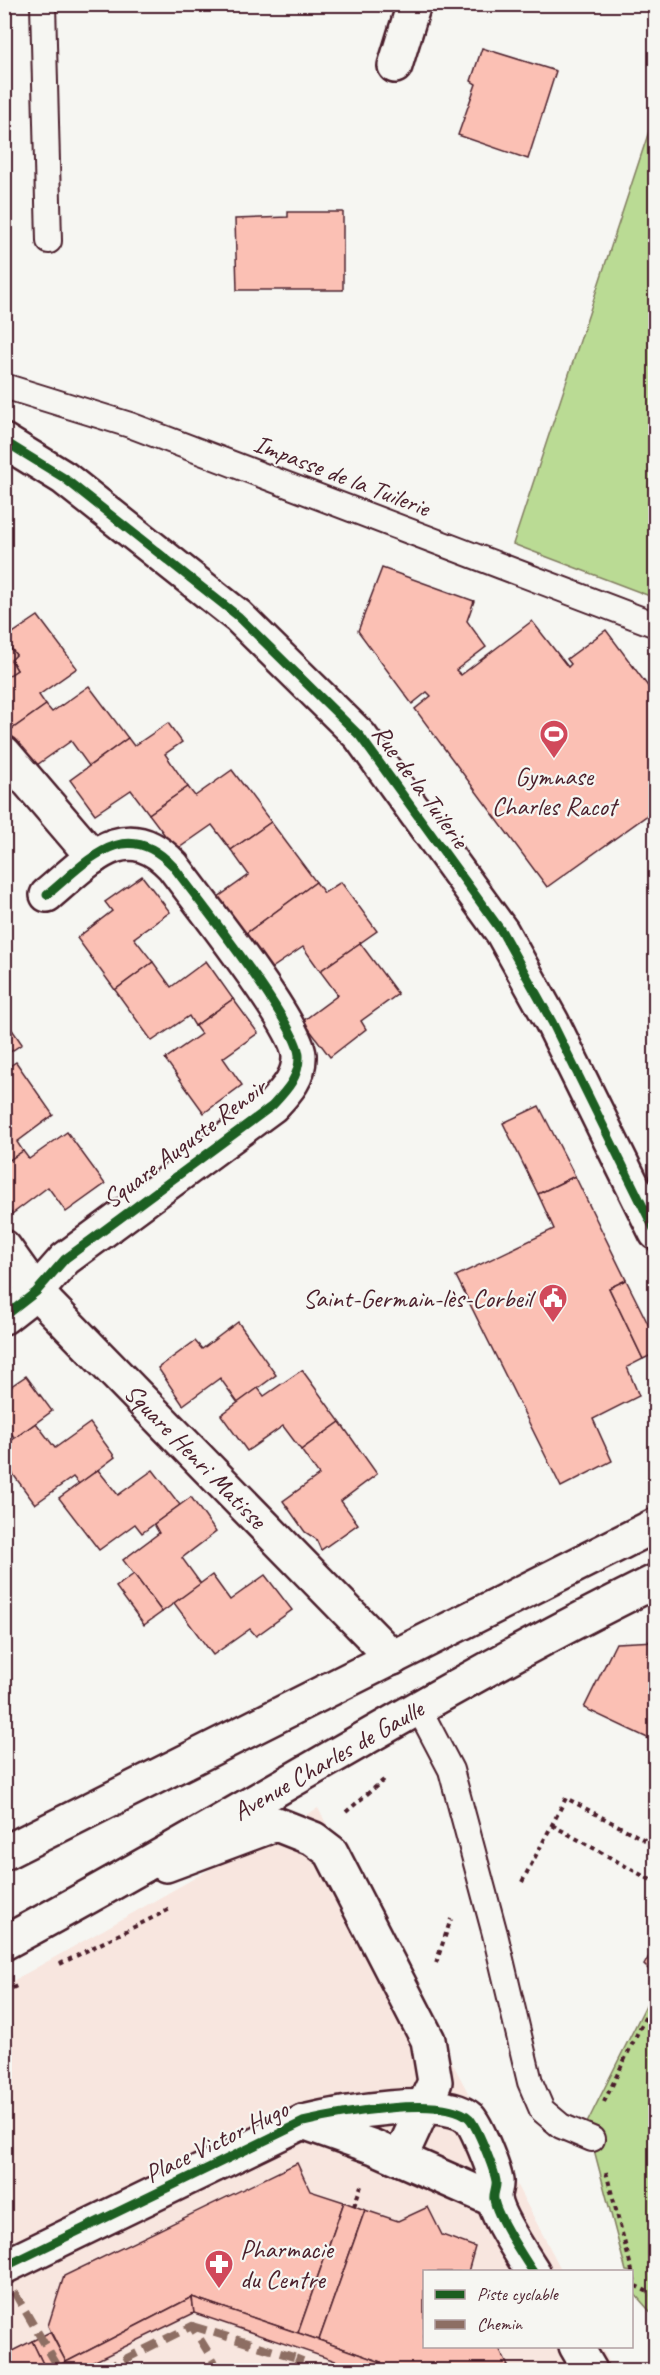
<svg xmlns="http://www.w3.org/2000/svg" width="660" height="2375" viewBox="0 0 660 2375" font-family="Caveat,sans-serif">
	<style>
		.built { fill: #f8e6df }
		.green { fill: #badb94; stroke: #827d60; stroke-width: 1.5 }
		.building { fill: #fbc0b4; stroke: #4a1f2b; stroke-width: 1.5 }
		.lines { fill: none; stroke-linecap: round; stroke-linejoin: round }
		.lane-casing { stroke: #4a1f2b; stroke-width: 28 }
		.street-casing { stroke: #4a1f2b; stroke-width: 38 }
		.secondary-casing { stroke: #4a1f2b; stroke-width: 38 }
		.path { stroke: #4a1f2b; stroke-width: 4; stroke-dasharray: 4.5 4.5; stroke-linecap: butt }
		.lane { stroke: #f6f6f2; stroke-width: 24 }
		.street { stroke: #f6f6f2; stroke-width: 33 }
		.secondary { stroke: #f6f6f2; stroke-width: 33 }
		.quiet { stroke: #8d6e63; stroke-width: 8; stroke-dasharray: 15 8; stroke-linecap: butt }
		.cycleway-casing { stroke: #f6f6f2; stroke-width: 13 }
		.cycleway { stroke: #1b5e20; stroke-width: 9 }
		.labels { text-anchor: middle; stroke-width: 4.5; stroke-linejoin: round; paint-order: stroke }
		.street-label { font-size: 26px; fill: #4a1f2b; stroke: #f6f6f2 }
		.poi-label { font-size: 26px; fill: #4a1f2b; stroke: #f6f6f2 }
	</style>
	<rect width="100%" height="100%" fill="#f6f6f2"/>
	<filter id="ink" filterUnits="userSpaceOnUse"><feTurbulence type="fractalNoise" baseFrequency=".0167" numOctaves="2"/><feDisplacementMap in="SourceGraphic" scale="12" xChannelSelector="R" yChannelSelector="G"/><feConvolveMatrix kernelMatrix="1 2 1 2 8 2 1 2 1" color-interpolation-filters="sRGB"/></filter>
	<g filter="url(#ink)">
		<polygon class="built" points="318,1808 562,2271 424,2272 424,2346 601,2347 614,2370 5,2370 4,1986"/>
		<g class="green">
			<polygon points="655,113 656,598 655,598 513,544"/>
			<polygon points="655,1987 655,2317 632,2291 632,2272 626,2271 587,2123"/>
		</g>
		<g class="building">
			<polygon points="482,48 556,71 528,159 458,135 476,84 471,81"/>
			<polygon points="4,162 6,246 4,246"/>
			<polygon points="288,212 343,212 343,290 237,290 235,219 288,217"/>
			<polygon points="382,568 474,601 467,621 486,647 456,670 461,675 532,621 568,667 571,664 567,659 606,630 656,697 656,809 547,887 415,709 431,696 427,692 412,704 358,631"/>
			<polygon points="38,616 77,668 39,695 46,705 8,732 4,727 4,678 17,670 11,660 16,655 4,639"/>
			<polygon points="4,640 16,655 11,660 17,670 8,676 4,671"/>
			<polygon points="89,686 128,738 89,766 71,741 34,767 8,732 46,705 52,712"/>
			<polygon points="168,723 182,742 165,754 188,787 149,814 131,790 95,814 70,780 128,738 134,746"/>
			<polygon points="232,770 271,822 231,850 212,825 176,850 149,814 188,787 195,796"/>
			<polygon points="271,822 316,882 241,937 214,900 249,875 231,850"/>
			<polygon points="142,876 170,912 134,938 153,962 115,990 77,938 112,911 105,902"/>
			<polygon points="316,882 324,893 341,882 377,931 320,971 303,947 266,972 241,937"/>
			<polygon points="360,943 398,994 361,1021 366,1029 330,1057 303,1021 338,995 320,971"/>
			<polygon points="206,961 233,999 195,1026 189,1016 152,1041 115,990 153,962 171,987"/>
			<polygon points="233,999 258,1033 223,1058 242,1085 204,1113 165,1059 201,1034 195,1026"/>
			<polygon points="4,1018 22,1044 4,1056"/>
			<polygon points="16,1062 53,1115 17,1142 23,1151 4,1164 4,1070"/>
			<polygon points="539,1106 575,1176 538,1194 503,1123"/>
			<polygon points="67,1132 105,1184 66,1212 48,1187 12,1214 4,1204 4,1164 23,1151 29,1159"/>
			<polygon points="575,1176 626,1280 609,1288 643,1359 627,1367 639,1396 593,1419 612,1461 561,1487 456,1276 554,1229 538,1194"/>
			<polygon points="626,1280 656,1340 656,1353 643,1359 609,1288"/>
			<polygon points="238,1322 276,1375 238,1403 220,1378 183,1405 158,1368 195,1341 202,1349"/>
			<polygon points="302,1370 340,1422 301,1450 283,1426 247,1451 221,1415 258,1388 264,1396"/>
			<polygon points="26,1376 52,1411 15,1438 9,1431 4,1434 4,1391"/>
			<polygon points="340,1422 377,1474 341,1501 358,1524 321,1550 316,1539 305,1532 283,1501 319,1475 301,1450"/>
			<polygon points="36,1423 55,1448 90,1423 115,1457 79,1484 73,1477 35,1504 4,1462 4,1446"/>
			<polygon points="98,1470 118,1495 153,1470 180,1505 142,1533 135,1524 99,1550 59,1498"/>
			<polygon points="191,1497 216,1532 182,1558 201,1584 162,1612 123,1560 159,1533 154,1524"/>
			<polygon points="134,1574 162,1612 144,1625 116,1587"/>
			<polygon points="212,1575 230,1600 265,1575 292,1610 256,1636 250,1629 213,1655 174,1603"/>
			<polygon points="656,1641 656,1742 584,1708 616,1643"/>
			<polygon points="656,1944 656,1976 644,1965"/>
			<polygon points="297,2163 310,2191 344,2202 298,2333 192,2297 66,2362 48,2326 64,2276"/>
			<polygon points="344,2202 365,2210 319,2340 298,2333"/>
			<polygon points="428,2207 442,2235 475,2247 468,2272 424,2272 424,2346 498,2346 510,2370 385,2370 381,2362 319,2340 365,2210 398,2221"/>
			<polygon points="192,2297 194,2313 77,2370 69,2370 66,2362"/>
			<polygon points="192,2297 319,2340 381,2362 373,2370 362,2370 194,2313"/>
			<polygon points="50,2332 66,2362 49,2370 45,2368 32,2341"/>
			<polygon points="32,2341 45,2368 49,2370 4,2370 4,2355"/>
			<polygon points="66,2362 69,2370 49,2370"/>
			<polygon points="381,2362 385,2370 373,2370"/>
		</g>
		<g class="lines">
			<g class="lane-casing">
				<g id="lane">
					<polyline points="43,4 49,241"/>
					<polyline points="4,386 130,425 656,625"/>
					<polyline points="418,1707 451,1770 495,1934 530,2082 542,2110 561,2126 592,2139"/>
				</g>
			</g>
			<g class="street-casing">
				<g id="street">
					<polyline points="395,66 414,4"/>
					<polyline points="4,753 93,857"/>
					<path id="s1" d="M4 1247 36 1292 393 1658"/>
					<path d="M4 1317 36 1292 65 1259 272 1106C286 1091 300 1077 299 1055 296 1022 198 900 173 866 125 815 88 861 47 895"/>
					<polyline points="166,1865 276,1824 314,1839 331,1852 428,2040 435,2082 400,2158"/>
					<polyline points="303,2122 374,2147 494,2200"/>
					<path d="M4 2267 303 2122C337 2114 443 2094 469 2118 477 2126 494 2169 496 2181 497 2187 493 2193 494 2199 496 2216 523 2256 533 2272"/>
					<polyline points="576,2346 590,2370"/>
				</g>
			</g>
			<g class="secondary-casing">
				<g id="secondary">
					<polyline points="4,441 64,478 238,616 360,736 502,932 552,1022 656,1233"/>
					<polyline points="4,1853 656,1525"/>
					<path id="s2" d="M4 1943C223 1826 432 1691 656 1581"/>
				</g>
			</g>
			<g class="path">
				<polyline points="346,1812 386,1778"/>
				<polyline points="552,1825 656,1883"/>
				<polyline points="522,1882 566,1798 656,1846"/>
				<polyline points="436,1963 451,1919"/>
				<polyline points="60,1964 172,1908"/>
				<polyline points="4,1992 19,1985"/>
				<polyline points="604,2102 656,1995"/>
				<polyline points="606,2172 636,2286 656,2296"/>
				<polyline points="354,2206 361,2186"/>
			</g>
			<use href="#lane" class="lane"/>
			<use href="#street" class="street"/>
			<use href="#secondary" class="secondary"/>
			<g class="quiet">
				<polyline points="14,2292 60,2370"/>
				<polyline points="192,2326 300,2359"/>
				<polyline points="103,2370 192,2326 219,2370"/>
				<polyline points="295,2370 303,2350"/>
			</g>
			<g class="cycleway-casing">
				<g id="cycleway">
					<polyline points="4,441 64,478 238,616 360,736 502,932 552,1022 656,1233"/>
					<path d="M4 1317 36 1292 65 1259 272 1106C286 1091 300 1077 299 1055 296 1022 198 900 173 866 125 815 88 861 47 895"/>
					<path d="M4 2267 303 2122C337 2114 443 2094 469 2118 477 2126 494 2169 496 2181 497 2187 493 2193 494 2199 496 2216 523 2256 533 2272"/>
				</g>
			</g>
			<use href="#cycleway" class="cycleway"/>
		</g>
	</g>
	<defs>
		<g id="stadium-pin" transform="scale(1.5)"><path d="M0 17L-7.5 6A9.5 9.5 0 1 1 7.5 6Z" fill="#d1495b" stroke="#f6f6f2"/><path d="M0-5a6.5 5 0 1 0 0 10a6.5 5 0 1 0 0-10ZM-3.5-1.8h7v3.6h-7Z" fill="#fff"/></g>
		<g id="civic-pin" transform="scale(1.5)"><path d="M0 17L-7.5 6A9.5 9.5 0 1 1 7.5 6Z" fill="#d1495b" stroke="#f6f6f2"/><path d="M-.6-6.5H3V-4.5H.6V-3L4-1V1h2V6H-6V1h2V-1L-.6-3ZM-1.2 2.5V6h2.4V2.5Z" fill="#fff"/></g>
		<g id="pharmacy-pin" transform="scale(1.5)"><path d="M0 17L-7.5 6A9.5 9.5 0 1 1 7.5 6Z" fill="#d1495b" stroke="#f6f6f2"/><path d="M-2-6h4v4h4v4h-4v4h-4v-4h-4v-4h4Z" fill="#fff"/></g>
	</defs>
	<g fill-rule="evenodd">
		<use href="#stadium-pin" x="554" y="734"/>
		<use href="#civic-pin" x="553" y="1298"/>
		<use href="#pharmacy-pin" x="219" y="2264"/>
	</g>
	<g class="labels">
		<g class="street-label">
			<text transform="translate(342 475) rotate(21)" y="9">Impasse de la Tuilerie</text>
			<text transform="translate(421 786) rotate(54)" y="9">Rue de la Tuilerie</text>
			<text transform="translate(184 1143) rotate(-37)" y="9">Square Auguste Renoir</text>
			<text dy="9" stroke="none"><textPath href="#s1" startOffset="284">Square Henri Matisse</textPath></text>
			<text dy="9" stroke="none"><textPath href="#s2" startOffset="372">Avenue Charles de Gaulle</textPath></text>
			<text transform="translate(216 2141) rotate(-26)" y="9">Place Victor Hugo</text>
		</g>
		<g class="poi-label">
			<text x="554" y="785">Gymnase<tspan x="554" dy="30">Charles Racot</tspan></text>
			<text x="532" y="1307" text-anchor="end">Saint-Germain-lès-Corbeil</text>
			<text x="240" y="2258" text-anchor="start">Pharmacie<tspan x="240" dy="30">du Centre</tspan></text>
		</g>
	</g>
	<rect width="660" height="2375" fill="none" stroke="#f6f6f2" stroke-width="24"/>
	<rect x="12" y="12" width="636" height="2351" fill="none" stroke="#4a1f2b" stroke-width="2" filter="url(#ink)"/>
	<rect x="423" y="2270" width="210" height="78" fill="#f6f6f2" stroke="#b1a0a2" stroke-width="1.5"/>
	<rect x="435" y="2290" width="30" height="9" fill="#1b5e20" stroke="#b1a0a2" stroke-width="1.5"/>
	<text x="477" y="2300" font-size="18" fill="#4a1f2b">Piste cyclable</text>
	<rect x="435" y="2320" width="30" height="9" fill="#8d6e63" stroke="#b1a0a2" stroke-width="1.5"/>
	<text x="477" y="2330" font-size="18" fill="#4a1f2b">Chemin</text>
</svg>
